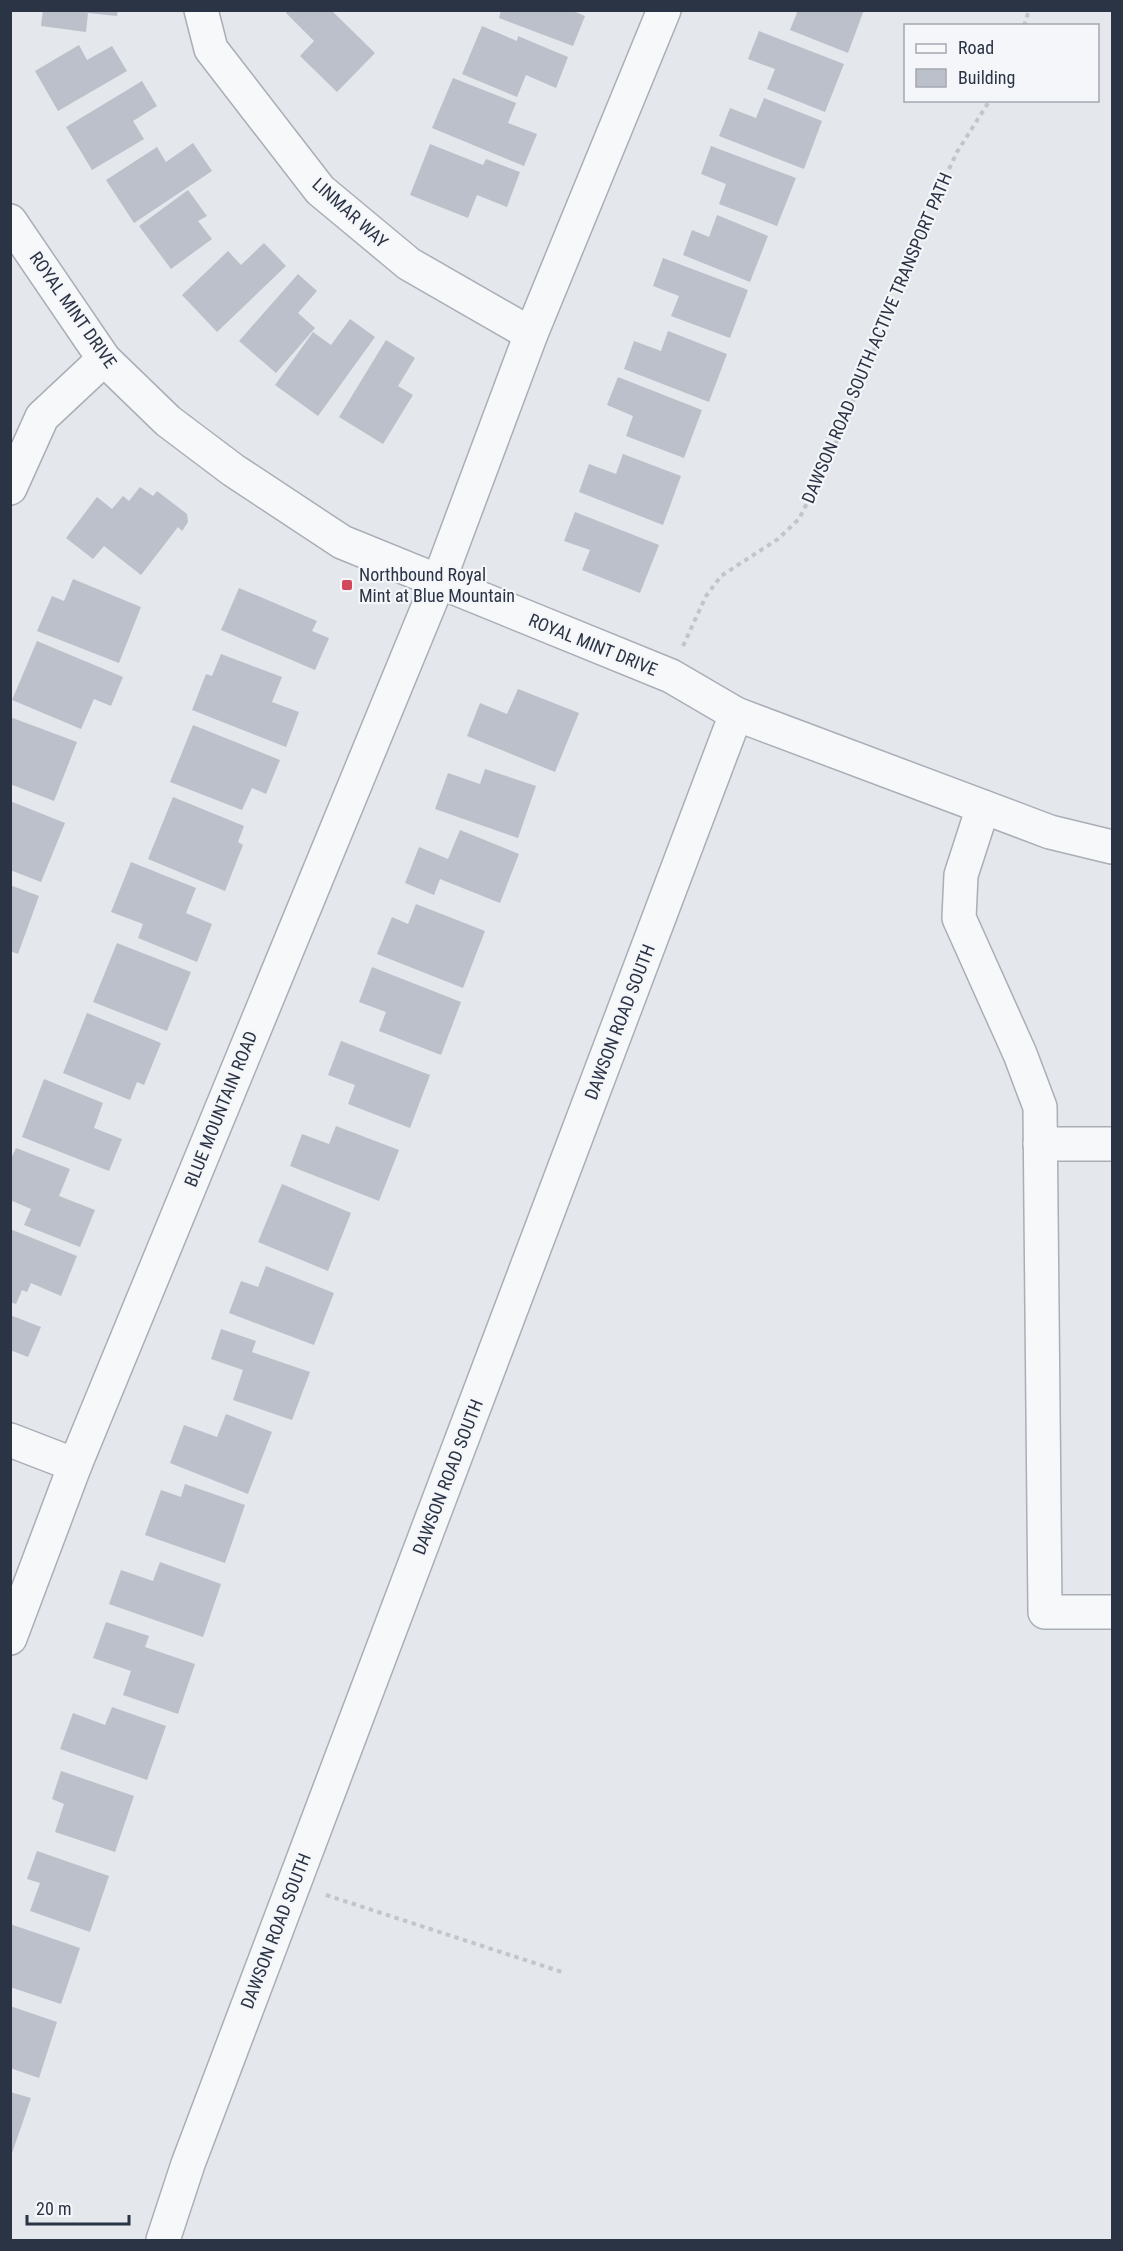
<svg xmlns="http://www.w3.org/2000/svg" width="1123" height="2251" viewBox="0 0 1123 2251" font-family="'Roboto Condensed',sans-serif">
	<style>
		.building { fill: #bbc0ca }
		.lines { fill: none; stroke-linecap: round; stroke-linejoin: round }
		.minor-casing { stroke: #a9aeb7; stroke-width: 36 }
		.path { stroke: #c2c5cb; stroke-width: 4; stroke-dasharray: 4.5 4.5; stroke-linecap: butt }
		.minor { stroke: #f7f8fa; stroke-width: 33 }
		.poi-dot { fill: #d1495b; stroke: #f4f6f9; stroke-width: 2 }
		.labels { text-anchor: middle; stroke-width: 4.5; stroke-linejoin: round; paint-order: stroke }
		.street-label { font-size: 18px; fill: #2b3445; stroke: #f4f6f9 }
		.poi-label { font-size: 18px; fill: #2b3445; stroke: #f4f6f9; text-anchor: start }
	</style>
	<rect width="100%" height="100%" fill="#e4e7ec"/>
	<g class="building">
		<polygon points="43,10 118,10 117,16 88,13 86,32 41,26"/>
		<polygon points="289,10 331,10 375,53 337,92 300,56 314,41 286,13"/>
		<polygon points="501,10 571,10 585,16 573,46 499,18"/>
		<polygon points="798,10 864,10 848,53 790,30"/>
		<polygon points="482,26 517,41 518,36 568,57 556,88 526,75 517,97 462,74"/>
		<polygon points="759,31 844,64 825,112 767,89 775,69 748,59"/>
		<polygon points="79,45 87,60 112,46 127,71 58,111 35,71"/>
		<polygon points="453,78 516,103 508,123 537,134 524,166 432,128"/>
		<polygon points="142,81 157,106 133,121 144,139 92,170 66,127"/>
		<polygon points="764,98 822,121 804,169 719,136 730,108 756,118"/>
		<polygon points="193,143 212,171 134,223 106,180 157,147 166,162"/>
		<polygon points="430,144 483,165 486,159 520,172 507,207 477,195 468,218 410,195"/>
		<polygon points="711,146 796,178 777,226 719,204 726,184 701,174"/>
		<polygon points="188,190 207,216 198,221 212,239 171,269 139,226"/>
		<polygon points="717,215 768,236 750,282 683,255 692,230 709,237"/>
		<polygon points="264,243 286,266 217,332 182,295 228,251 241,265"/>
		<polygon points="663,258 748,290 730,338 671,316 679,296 653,286"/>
		<polygon points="298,274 317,291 298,313 315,328 276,373 239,341"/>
		<polygon points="350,319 375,337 318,416 275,385 313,332 331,345"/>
		<polygon points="668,331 727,354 709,402 624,369 634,341 661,351"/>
		<polygon points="386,340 415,358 398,386 413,395 383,444 339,417"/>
		<polygon points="618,377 702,410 684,458 626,436 633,416 607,405"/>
		<polygon points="623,454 681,476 663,525 579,492 589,464 616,474"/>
		<polygon points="140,487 153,496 157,491 187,514 188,522 182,531 178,527 141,575 104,546 93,559 66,538 97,497 112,509 123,496 129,501"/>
		<polygon points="575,512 659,545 640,593 582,570 590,550 564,541"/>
		<polygon points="73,579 141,607 119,663 37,631 52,596 64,601"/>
		<polygon points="239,588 317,621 312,631 329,638 315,670 221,630"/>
		<polygon points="37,641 123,677 111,706 94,699 81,729 12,700"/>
		<polygon points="221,654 282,677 272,702 299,712 286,747 192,710 206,674 212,676"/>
		<polygon points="518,689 579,713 555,772 467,736 480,703 507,714"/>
		<polygon points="10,717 77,742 54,801 10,784"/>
		<polygon points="193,725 280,760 266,794 252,788 242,810 170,782"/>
		<polygon points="485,769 536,786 518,838 435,809 448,773 480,784"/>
		<polygon points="173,797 244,826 238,842 243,845 225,891 148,859"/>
		<polygon points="10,801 65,823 41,882 10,870"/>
		<polygon points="460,830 519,854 500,903 440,879 434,895 405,883 419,847 448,859"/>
		<polygon points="131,862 196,888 186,913 212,924 197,962 138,938 143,924 111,912"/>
		<polygon points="10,885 39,896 18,954 10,951"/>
		<polygon points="416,904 485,931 463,988 377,954 392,917 408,924"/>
		<polygon points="117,943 191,972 167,1031 93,1002"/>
		<polygon points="372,967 461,1002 441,1055 379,1031 386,1012 359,1002"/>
		<polygon points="87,1013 161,1043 144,1085 137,1082 130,1100 63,1073"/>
		<polygon points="341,1041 430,1075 410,1128 348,1104 355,1085 328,1075"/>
		<polygon points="44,1079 103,1103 94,1128 122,1139 109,1171 22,1137"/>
		<polygon points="336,1126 399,1150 379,1201 290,1166 302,1134 329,1144"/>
		<polygon points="16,1148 70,1169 59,1196 95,1210 80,1247 24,1225 31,1209 10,1200 10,1161"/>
		<polygon points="282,1184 351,1213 328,1271 258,1242"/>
		<polygon points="10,1229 77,1256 61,1296 31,1283 27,1292 22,1290 16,1304 10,1302"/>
		<polygon points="266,1266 334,1293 314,1345 229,1313 241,1281 258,1287"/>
		<polygon points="10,1315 41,1327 28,1357 10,1350"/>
		<polygon points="221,1329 256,1341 252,1352 310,1372 292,1420 233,1400 243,1370 211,1359"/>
		<polygon points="226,1414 272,1432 248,1494 170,1463 184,1425 217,1437"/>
		<polygon points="185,1484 245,1505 225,1563 145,1535 161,1490 181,1497"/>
		<polygon points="160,1562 221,1584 203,1637 109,1604 121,1570 153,1581"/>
		<polygon points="106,1622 149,1636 145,1647 195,1664 178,1714 123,1695 131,1671 93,1658"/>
		<polygon points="112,1707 166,1726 147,1780 60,1749 73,1713 105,1725"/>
		<polygon points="61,1771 134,1796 115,1852 55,1832 64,1804 52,1799"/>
		<polygon points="37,1851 109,1876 90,1932 30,1911 40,1883 27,1879"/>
		<polygon points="10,1924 80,1948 61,2004 10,1987"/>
		<polygon points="10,2006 57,2022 39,2078 10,2068"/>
		<polygon points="10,2092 31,2098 11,2156 10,2156"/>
	</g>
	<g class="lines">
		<g class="minor-casing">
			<g id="minor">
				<polyline points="201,10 211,49 320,190 409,264 531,334"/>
				<polyline points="10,221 104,359 168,421 233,470 342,542 671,676 736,714 1050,832 1112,847"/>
				<polyline points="10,488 42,417 104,359"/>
				<polyline points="983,807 961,875 959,918 1020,1054 1040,1107 1045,1612 1112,1612"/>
				<polyline points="1040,1144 1112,1144"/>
				<polyline points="10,1440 75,1465"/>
				<polyline points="10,1638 75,1465 438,583 531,334 664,10"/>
				<polyline points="163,2240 188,2164 736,714"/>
			</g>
		</g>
		<g class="path">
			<polyline points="1024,26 1029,10"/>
			<polyline points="683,646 706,596 721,576 778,539 799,519 831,455 943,182 957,152 990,100"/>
			<polyline points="326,1895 562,1972"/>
		</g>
		<use href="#minor" class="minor"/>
	</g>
	<rect class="poi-dot" x="341" y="579" width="12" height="12" rx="3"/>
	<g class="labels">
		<g class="street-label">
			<text transform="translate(350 213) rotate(42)" y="6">LINMAR WAY</text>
			<text transform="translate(73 310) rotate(55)" y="6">ROYAL MINT DRIVE</text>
			<text transform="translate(877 338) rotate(-67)" y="6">DAWSON ROAD SOUTH ACTIVE TRANSPORT PATH</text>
			<text transform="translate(593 645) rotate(22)" y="6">ROYAL MINT DRIVE</text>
			<text transform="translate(620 1022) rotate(-69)" y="6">DAWSON ROAD SOUTH</text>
			<text transform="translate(221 1109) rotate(-68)" y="6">BLUE MOUNTAIN ROAD</text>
			<text transform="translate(448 1477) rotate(-69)" y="6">DAWSON ROAD SOUTH</text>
			<text transform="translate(276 1931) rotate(-69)" y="6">DAWSON ROAD SOUTH</text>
		</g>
		<g class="poi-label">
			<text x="359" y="581">Northbound Royal<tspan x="359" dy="21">Mint at Blue Mountain</tspan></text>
		</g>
	</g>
	<rect width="1123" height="2251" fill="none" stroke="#2b3445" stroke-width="24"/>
	<rect x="904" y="24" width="195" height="78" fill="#f4f6f9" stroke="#a4a8b1" stroke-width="1.5"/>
	<rect x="916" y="44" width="30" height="9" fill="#f7f8fa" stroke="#a4a8b1" stroke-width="1.5"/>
	<text x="958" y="54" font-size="18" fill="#2b3445">Road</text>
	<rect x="916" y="69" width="30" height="18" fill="#bbc0ca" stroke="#a4a8b1" stroke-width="1.5"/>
	<text x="958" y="84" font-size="18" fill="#2b3445">Building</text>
	<path d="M27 2215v9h102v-9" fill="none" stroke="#2b3445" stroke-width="3"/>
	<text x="36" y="2215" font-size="18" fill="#2b3445" stroke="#f4f6f9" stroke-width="4.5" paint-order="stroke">20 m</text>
</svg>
